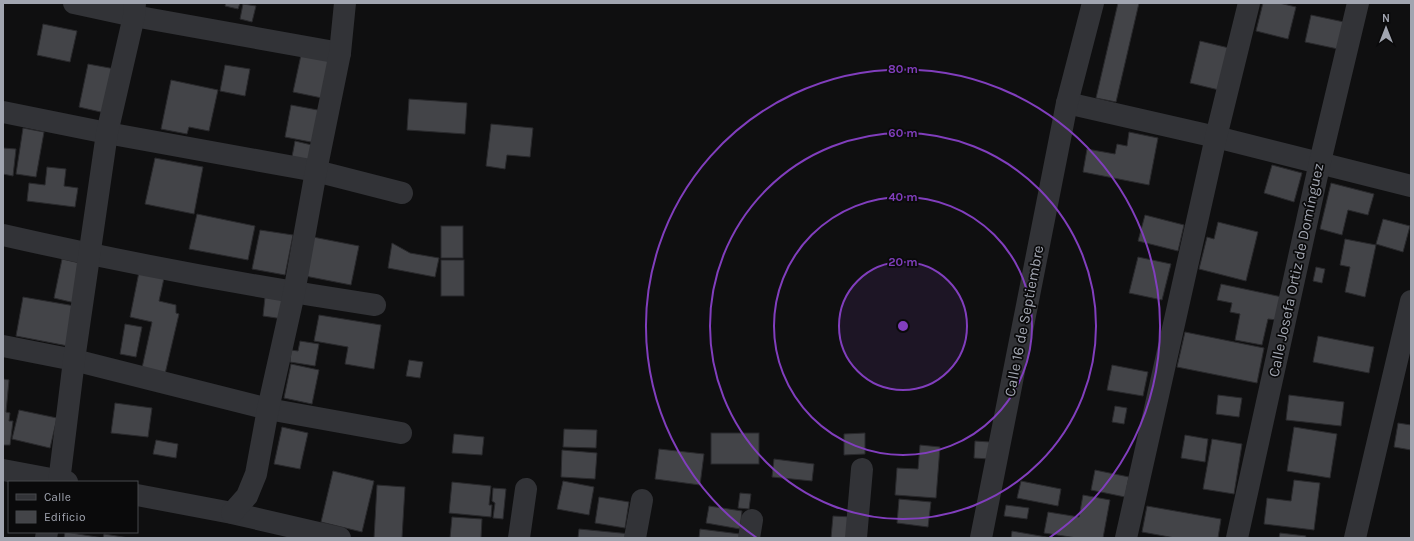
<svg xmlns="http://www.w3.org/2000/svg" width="1414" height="541" viewBox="0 0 1414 541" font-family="Karla,sans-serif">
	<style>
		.building { fill: #434448; stroke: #29292c }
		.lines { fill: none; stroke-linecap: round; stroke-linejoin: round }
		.minor { stroke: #323337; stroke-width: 22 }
		.ring { fill: none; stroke: #813ebd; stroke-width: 2 }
		.labels { text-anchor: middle; stroke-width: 3.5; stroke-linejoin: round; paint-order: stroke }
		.street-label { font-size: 15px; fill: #a1a5b0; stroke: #0a0a0b }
		.centre { fill: #813ebd; stroke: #0a0a0b; stroke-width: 2 }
		.ring-label { font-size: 12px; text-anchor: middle; font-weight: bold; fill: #813ebd; stroke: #0a0a0b; stroke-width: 3.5; stroke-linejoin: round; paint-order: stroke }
	</style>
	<rect width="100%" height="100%" fill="#0f0f10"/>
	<g class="building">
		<polygon points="226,3 240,3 238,9 225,6"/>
		<polygon points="1118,3 1139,3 1116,102 1096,98"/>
		<polygon points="1263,3 1279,3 1296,7 1288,39 1256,31"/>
		<polygon points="243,4 256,6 252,22 240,19"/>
		<polygon points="1311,15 1344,22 1338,49 1305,42"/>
		<polygon points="43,24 77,31 70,62 37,55"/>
		<polygon points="1200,41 1229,48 1219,90 1190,83"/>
		<polygon points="301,55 330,61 322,98 293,92"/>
		<polygon points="88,64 115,69 105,113 79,107"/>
		<polygon points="225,65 250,69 245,96 220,91"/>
		<polygon points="171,80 218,90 209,131 189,127 187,134 161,129"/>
		<polygon points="409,99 467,103 465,134 407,130"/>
		<polygon points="291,105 323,111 316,143 285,137"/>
		<polygon points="491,124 533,128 530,157 507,155 505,169 486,166"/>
		<polygon points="23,128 44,132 36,177 16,174"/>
		<polygon points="1129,132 1158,138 1149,185 1083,172 1087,149 1115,154 1117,144 1127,146"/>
		<polygon points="295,141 316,146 312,167 291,162"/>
		<polygon points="3,148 16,149 13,176 3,174"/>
		<polygon points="155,158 203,167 194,214 145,204"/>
		<polygon points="1272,165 1302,173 1294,202 1264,193"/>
		<polygon points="47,167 66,169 64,186 78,188 75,207 27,201 29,183 45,185"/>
		<polygon points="1331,183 1374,194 1368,215 1348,210 1342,235 1320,229"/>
		<polygon points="197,214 255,226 248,260 189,249"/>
		<polygon points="1145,215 1184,225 1178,251 1138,241"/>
		<polygon points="1383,219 1410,226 1403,252 1376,244"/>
		<polygon points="1218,222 1258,232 1246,281 1199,269 1207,237 1214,239"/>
		<rect x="441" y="226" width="22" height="32"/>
		<polygon points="260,230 293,235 285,275 252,269"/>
		<polygon points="313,237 359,246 351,285 305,276"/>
		<polygon points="1345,239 1376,245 1365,297 1345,292 1350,267 1340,265"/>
		<polygon points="392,243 410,253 439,258 435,277 388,268"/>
		<polygon points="1138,257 1171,264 1162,300 1129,293"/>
		<polygon points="62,259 84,264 75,303 54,298"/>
		<rect x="441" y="260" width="23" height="36"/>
		<polygon points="1316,267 1325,269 1322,283 1313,281"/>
		<polygon points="139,272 164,278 159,301 176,305 176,313 179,314 165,374 142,368 152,322 130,317"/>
		<polygon points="1221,284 1282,297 1277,320 1268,319 1262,345 1235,340 1240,314 1230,312 1232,303 1217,300"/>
		<polygon points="23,297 75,306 68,346 16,336"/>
		<polygon points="265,297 285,300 283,319 263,316"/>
		<polygon points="319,315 381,325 374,369 345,364 348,347 314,341"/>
		<polygon points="125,324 142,327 136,357 120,354"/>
		<polygon points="1185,332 1264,348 1257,383 1177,367"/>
		<polygon points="1318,336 1374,347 1369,373 1313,362"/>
		<polygon points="300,341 319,344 315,366 290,362 291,350 298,351"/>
		<polygon points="409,360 423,362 420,378 406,376"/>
		<polygon points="291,364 319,370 312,404 284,398"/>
		<polygon points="1112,365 1148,372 1143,396 1107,390"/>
		<polygon points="3,379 9,380 6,412 10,413 9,421 13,421 10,445 3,445"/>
		<polygon points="1218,395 1242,398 1239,417 1216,414"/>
		<polygon points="1289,395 1344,402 1341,426 1286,420"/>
		<polygon points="115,403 152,408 148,437 111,433"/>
		<polygon points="1115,406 1127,408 1124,424 1112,422"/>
		<polygon points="19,410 57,418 50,448 12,439"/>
		<polygon points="1398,423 1411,425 1411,450 1394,447"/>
		<polygon points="282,427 308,433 300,469 274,464"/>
		<polygon points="1294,427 1337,434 1330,478 1287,471"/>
		<polygon points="564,429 597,430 596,448 563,447"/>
		<rect x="711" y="433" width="48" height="31"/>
		<polygon points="865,433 865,454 844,455 844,434"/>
		<polygon points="454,434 484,437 482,455 452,453"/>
		<polygon points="1185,435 1208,439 1205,462 1181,458"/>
		<polygon points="1212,439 1242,444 1234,494 1203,489"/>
		<polygon points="156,440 178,444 176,458 153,454"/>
		<polygon points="975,441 990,442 989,459 974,458"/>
		<polygon points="920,445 940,447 936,498 895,495 897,468 918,469"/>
		<polygon points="659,449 704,454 700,485 655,479"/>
		<polygon points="562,450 597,453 595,479 561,477"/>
		<polygon points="774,459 814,464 812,481 772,477"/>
		<polygon points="1095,470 1129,477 1125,497 1091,490"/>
		<polygon points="333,471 374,481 362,532 321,522"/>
		<polygon points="1294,480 1320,483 1314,530 1264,524 1267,498 1291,501"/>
		<polygon points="563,481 594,487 589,515 557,509"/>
		<polygon points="1021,481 1061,489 1058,506 1017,498"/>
		<polygon points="452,482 491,486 489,505 492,505 491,517 449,513"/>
		<polygon points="377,485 405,487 402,538 374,538"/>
		<polygon points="493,488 506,489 503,519 493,518 495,503 492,501"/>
		<polygon points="740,493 751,494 749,509 738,508"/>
		<polygon points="1083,495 1110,500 1103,538 1077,538 1044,533 1048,512 1079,517"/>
		<polygon points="599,497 629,502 625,528 595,523"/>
		<polygon points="899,499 931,502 928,527 897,523"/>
		<polygon points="1006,505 1029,508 1027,519 1004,516"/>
		<polygon points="709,506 742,511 740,529 706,523"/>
		<polygon points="1147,506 1221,519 1218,538 1175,538 1142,532"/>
		<polygon points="833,516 852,517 851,538 831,538"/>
		<polygon points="452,517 482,519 481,538 450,538"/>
		<polygon points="579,529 631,534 630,538 578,538"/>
		<polygon points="700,529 740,534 740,538 699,538"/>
		<polygon points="1012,531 1052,538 1011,538"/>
		<polygon points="65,532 103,538 104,534 129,538 64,538"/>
		<polygon points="1280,533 1306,536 1305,538 1279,538"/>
	</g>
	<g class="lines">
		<g class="minor">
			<polyline points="74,3 134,16 340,53"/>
			<polyline points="1067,103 1216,137 1411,186"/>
			<polyline points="3,112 107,133 316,171 402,193"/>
			<path d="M3 235C126 263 250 286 375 305"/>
			<polyline points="3,346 74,360 268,409 401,433"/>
			<polyline points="3,470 67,482"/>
			<polyline points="59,482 74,360 107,133 134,16 135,3"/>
			<polyline points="137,495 232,513 340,538"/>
			<polyline points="232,513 247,496 256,474 268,409 294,293 316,171 340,53 345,3"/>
			<polyline points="46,538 47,532"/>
			<polyline points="519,538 526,489"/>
			<polyline points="635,538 642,500"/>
			<polyline points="749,538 752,520"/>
			<polyline points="856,538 862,469"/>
			<polyline points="981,538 1067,103 1093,3"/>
			<polyline points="1126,538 1216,137 1249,3"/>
			<polyline points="1237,538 1320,162 1358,3"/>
			<polyline points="1355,538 1411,301"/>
		</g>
	</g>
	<circle cx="903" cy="326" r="64" fill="#813ebd" fill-opacity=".12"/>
	<g class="ring">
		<circle cx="903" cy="326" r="64"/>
		<circle cx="903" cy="326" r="129"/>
		<circle cx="903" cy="326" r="193"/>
		<path d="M757 538A257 257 0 1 1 1049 538"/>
	</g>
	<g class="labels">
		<g class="street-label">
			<text transform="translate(1296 270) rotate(-78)" y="5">Calle Josefa Ortiz de Domínguez</text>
			<text transform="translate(1024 321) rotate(-79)" y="5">Calle 16 de Septiembre</text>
		</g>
	</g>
	<circle cx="903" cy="326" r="6" class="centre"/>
	<g class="ring-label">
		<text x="903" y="73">80 m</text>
		<text x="903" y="137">60 m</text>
		<text x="903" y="201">40 m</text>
		<text x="903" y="266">20 m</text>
	</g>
	<rect width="1414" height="541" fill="none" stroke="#a1a5b0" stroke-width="8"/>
	<rect x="8" y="481" width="130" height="52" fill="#0a0a0b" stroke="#46484d"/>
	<rect x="16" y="494" width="20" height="6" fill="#323337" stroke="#46484d"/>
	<text x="44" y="501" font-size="12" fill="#a1a5b0">Calle</text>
	<rect x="16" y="511" width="20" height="12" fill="#434448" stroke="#46484d"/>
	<text x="44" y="521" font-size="12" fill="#a1a5b0">Edificio</text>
	<g transform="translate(1386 28)" stroke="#0a0a0b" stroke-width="3" paint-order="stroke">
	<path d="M0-3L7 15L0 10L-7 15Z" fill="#a1a5b0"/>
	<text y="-6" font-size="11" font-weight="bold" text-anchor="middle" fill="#a1a5b0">N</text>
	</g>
</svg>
